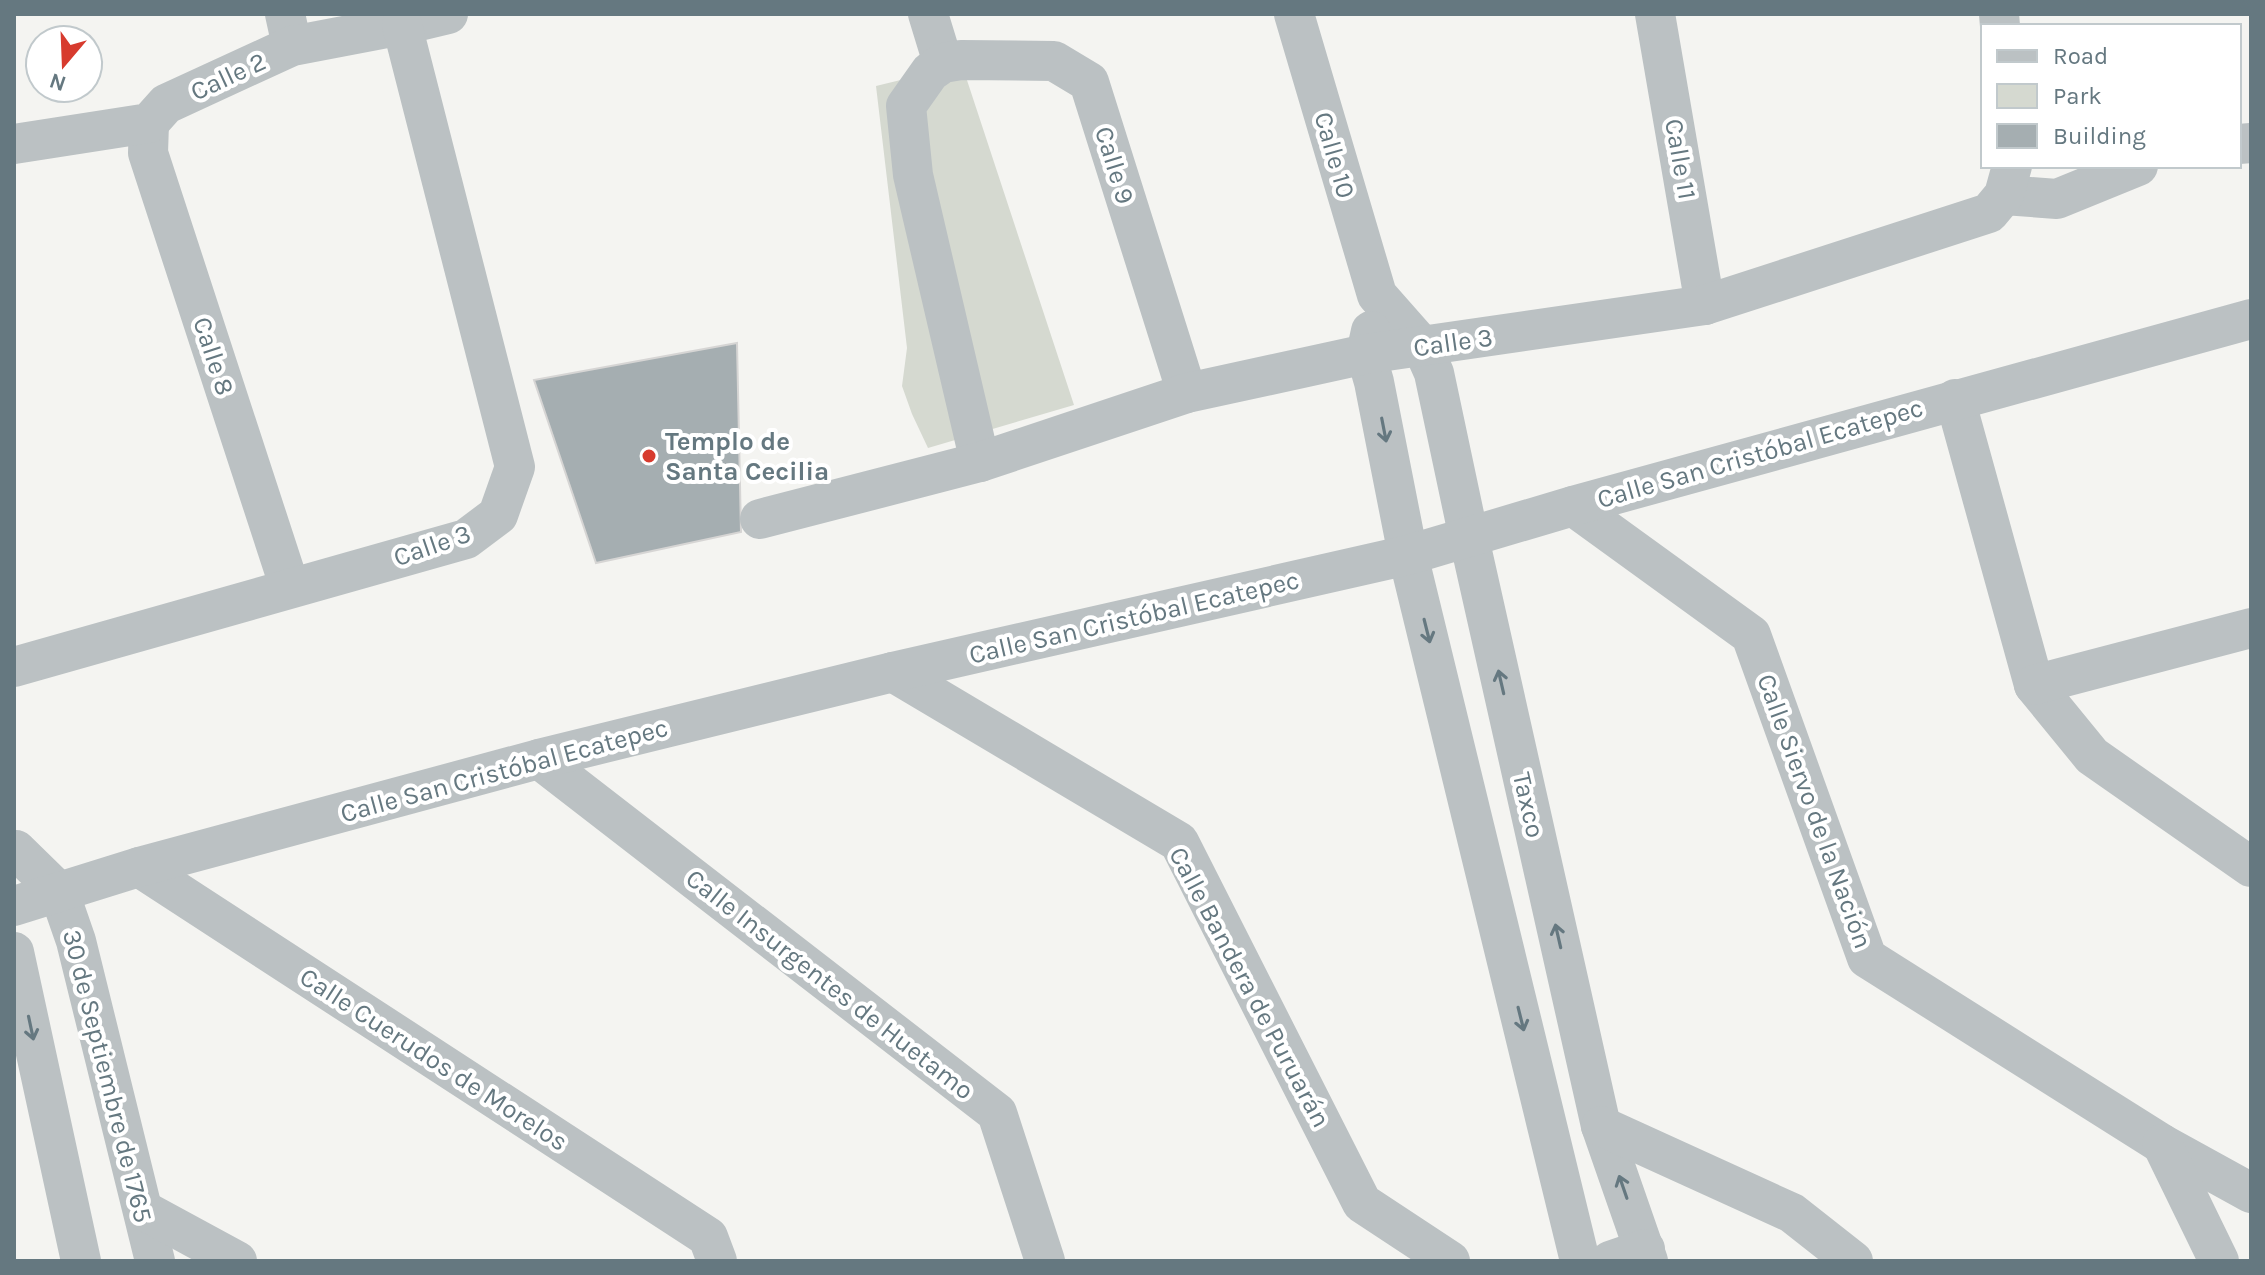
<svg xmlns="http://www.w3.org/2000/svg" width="2265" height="1275" viewBox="0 0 2265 1275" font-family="Karla,sans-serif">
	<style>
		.green { fill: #d5d9d0 }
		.building { fill: #a5aeb1; stroke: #d6d5d4; stroke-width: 2 }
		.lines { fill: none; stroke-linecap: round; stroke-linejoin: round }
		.minor { stroke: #bbc1c3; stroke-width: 40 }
		.oneway { stroke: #657880 }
		.poi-dot { fill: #d73b2e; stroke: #fff; stroke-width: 3 }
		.labels { text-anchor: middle; stroke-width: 8; stroke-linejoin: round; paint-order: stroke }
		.street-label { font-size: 26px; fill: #657880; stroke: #fff }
		.poi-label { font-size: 26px; font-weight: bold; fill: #657880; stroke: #fff; text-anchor: start }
	</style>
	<rect width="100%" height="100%" fill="#f4f4f1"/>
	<polygon class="green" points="962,65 1074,405 928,448 912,414 902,386 907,348 876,86"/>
	<polygon class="building" points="737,343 741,532 596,563 534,380"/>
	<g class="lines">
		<g class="minor">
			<polyline points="285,14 292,46"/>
			<polyline points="928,14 943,63"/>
			<polyline points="1294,14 1377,295 1422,346 1434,373 1469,538 1601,1126 1648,1261"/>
			<polyline points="1655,14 1705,305"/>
			<polyline points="1999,14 2000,26"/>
			<polyline points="149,123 148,153 290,588"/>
			<polyline points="14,144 149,123 166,104 292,46 402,25 448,14"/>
			<polyline points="2239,144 2251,143"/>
			<polyline points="2004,195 2057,199 2138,166"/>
			<polyline points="1371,331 1366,354 1374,382 1408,555 1580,1261"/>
			<polyline points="1955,399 2034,685 2092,756 2251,867"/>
			<polyline points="980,462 913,175 906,106 930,72 943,63 961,60 1054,61 1089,82 1187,393"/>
			<polyline points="1573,506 1751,635 1867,958 2162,1144 2251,1193"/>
			<polyline points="760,519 980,462 1187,393 1366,354 1705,305 1989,213 2004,195 2012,166"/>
			<polyline points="14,667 466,539 498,515 515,467 402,25"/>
			<polyline points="893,672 1179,842 1362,1203 1450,1261"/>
			<polyline points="2034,685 2251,628"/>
			<polyline points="539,759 997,1113 1045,1261"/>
			<polyline points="16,850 59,892 76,941 155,1261"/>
			<polyline points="139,867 708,1237 717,1261"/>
			<polyline points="14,906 139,867 539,759 893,672 1408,555 1573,506 2251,319"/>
			<polyline points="14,952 81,1261"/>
			<polyline points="1601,1126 1792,1213 1853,1261"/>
			<polyline points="2162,1144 2219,1261"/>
			<polyline points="143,1210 237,1261"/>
			<polyline points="1610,1261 1645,1249"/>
		</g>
	</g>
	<defs><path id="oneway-shaft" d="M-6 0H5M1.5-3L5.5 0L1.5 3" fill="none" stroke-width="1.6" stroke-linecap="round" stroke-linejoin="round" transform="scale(2)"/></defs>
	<g class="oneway">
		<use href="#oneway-shaft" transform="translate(1384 430) rotate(79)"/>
		<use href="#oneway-shaft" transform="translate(1427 631) rotate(76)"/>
		<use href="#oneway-shaft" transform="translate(1501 682) rotate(-103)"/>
		<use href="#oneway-shaft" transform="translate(1558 936) rotate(-103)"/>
		<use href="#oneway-shaft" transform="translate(1521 1019) rotate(76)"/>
		<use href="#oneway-shaft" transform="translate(31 1028) rotate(78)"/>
		<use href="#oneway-shaft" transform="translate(1623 1187) rotate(-109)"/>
	</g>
	<circle class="poi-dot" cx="649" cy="456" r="8"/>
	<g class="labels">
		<g class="street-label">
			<text transform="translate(228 76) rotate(-25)" y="9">Calle 2</text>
			<text transform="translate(1335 155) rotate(74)" y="9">Calle 10</text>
			<text transform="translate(1681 159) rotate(80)" y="9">Calle 11</text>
			<text transform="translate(1115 165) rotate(73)" y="9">Calle 9</text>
			<text transform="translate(1453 342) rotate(-8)" y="9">Calle 3</text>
			<text transform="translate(214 356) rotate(72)" y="9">Calle 8</text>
			<text transform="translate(1760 453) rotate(-16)" y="9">Calle San Cristóbal Ecatepec</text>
			<text transform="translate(432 545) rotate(-19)" y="9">Calle 3</text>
			<text transform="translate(1134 617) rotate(-13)" y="9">Calle San Cristóbal Ecatepec</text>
			<text transform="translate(504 770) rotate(-15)" y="9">Calle San Cristóbal Ecatepec</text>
			<text transform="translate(1529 805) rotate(77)" y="9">Taxco</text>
			<text transform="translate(1815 811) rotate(70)" y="9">Calle Siervo de la Nación</text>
			<text transform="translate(830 984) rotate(38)" y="9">Calle Insurgentes de Huetamo</text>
			<text transform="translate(1250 987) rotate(62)" y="9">Calle Bandera de Puruarán</text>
			<text transform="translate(434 1059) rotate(33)" y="9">Calle Cuerudos de Morelos</text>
			<text transform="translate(108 1076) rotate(76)" y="9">30 de Septiembre de 1765</text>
		</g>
		<g class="poi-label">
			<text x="665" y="450">Templo de<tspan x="665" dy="30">Santa Cecilia</tspan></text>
		</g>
	</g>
	<rect width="2265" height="1275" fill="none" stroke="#657880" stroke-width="32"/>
	<rect x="1981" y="24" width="260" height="144" fill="#ffffff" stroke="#c1c9cc" stroke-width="2"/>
	<rect x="1997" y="50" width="40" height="12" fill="#bbc1c3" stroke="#c1c9cc" stroke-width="2"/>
	<text x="2053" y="64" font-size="24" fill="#657880">Road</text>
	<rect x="1997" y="84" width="40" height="24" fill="#d5d9d0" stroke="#c1c9cc" stroke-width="2"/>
	<text x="2053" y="104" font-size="24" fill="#657880">Park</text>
	<rect x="1997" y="124" width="40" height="24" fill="#a5aeb1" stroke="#c1c9cc" stroke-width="2"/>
	<text x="2053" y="144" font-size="24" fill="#657880">Building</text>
	<g transform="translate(64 64) rotate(199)"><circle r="38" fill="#ffffff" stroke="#c1c9cc" stroke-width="2"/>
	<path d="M0-6L14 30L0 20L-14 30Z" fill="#d73b2e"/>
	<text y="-12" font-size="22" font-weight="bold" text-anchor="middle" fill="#657880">N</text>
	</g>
</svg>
